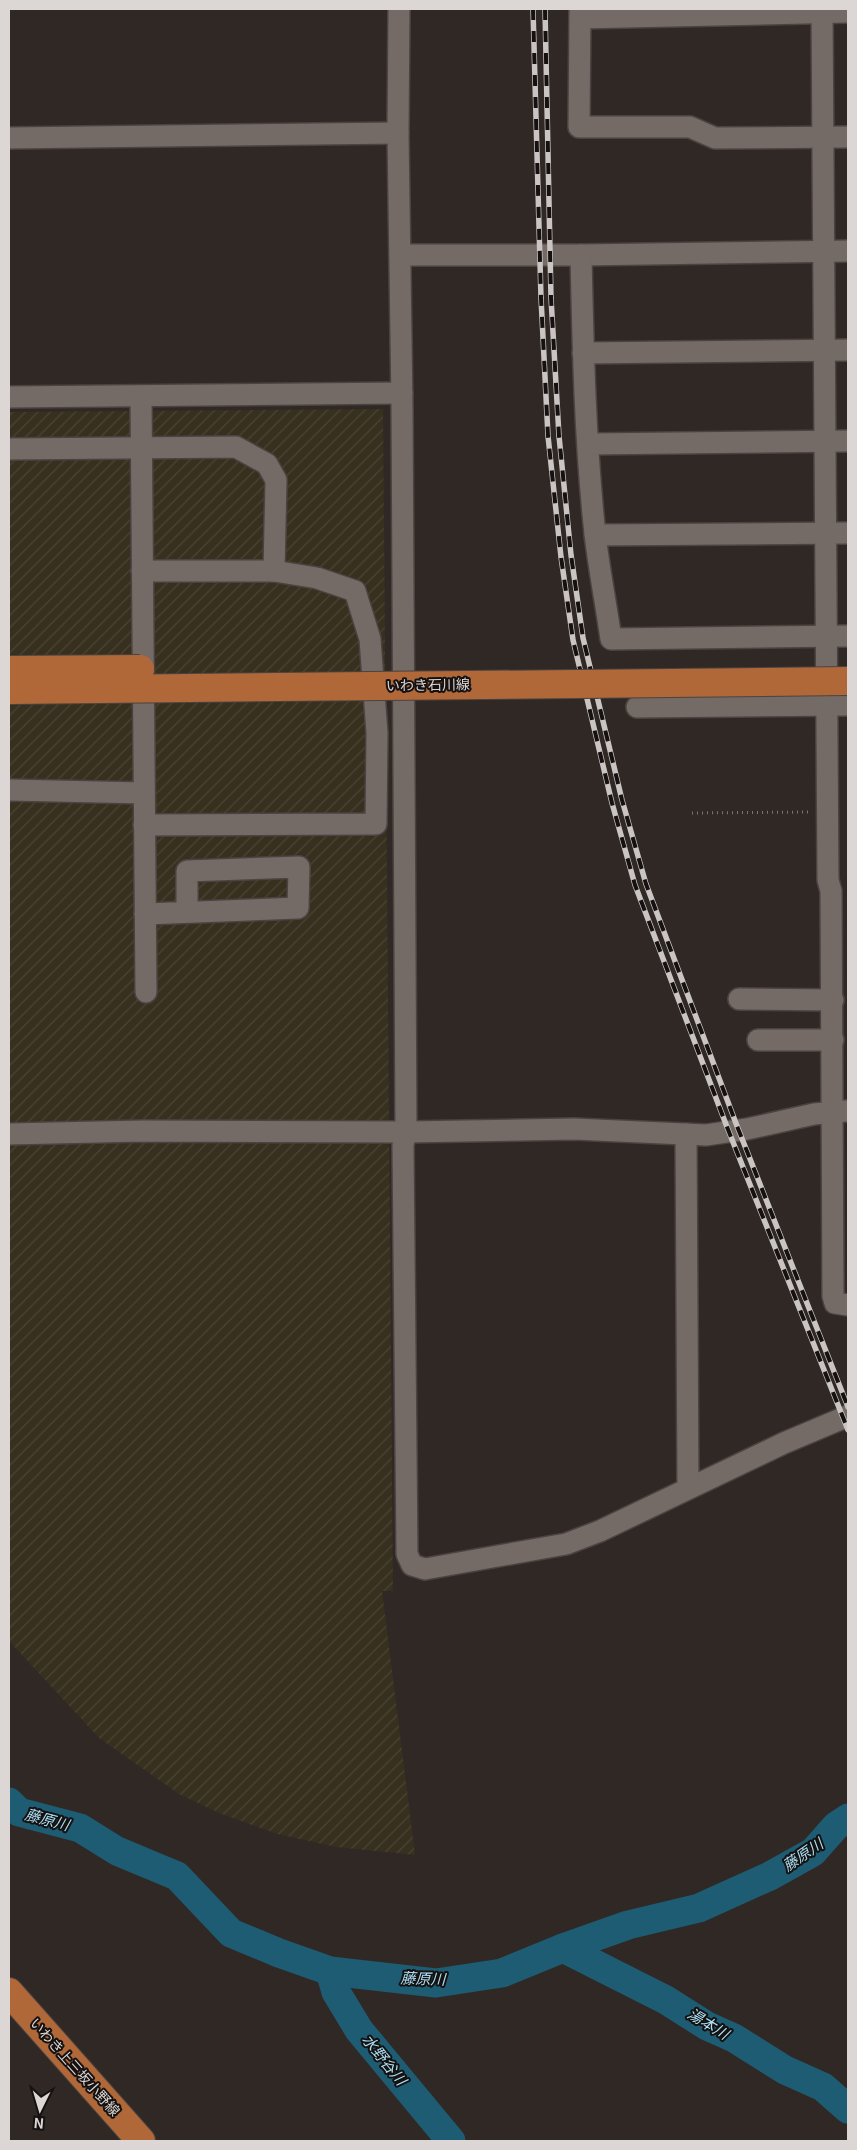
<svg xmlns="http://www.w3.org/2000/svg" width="857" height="2150" viewBox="0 0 857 2150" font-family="Georgia,'Noto Sans JP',serif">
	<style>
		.industrial { fill: url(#industrial-furrows) }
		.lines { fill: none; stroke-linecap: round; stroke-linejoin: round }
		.river { stroke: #1d5c73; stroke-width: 29 }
		.minor-casing { stroke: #4b4341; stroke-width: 24 }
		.major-casing { stroke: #4b4341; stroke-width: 30 }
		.path { stroke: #7b7471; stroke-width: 3; stroke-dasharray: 1 4; stroke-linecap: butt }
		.minor { stroke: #746a66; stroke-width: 21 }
		.major { stroke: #b06839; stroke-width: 28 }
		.rail-casing { stroke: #cac4c2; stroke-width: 5.5 }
		.rail { stroke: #151110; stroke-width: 4; stroke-dasharray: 11; stroke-linecap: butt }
		.major-bridge-casing { stroke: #4b4341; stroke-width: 30; stroke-linecap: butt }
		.major-bridge { stroke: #b06839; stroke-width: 28 }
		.labels { text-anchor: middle; stroke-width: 4; stroke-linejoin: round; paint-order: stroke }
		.street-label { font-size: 14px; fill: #dcd6d4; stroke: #151110 }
		.water-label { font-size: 15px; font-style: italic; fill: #abdff5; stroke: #151110 }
	</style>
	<defs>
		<pattern id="industrial-furrows" width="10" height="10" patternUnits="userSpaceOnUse" patternTransform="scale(1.25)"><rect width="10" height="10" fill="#37301f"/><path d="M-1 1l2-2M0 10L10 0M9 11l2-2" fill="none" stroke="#4a4434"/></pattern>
	</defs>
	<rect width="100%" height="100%" fill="#302824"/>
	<polygon class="industrial" points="383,409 393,1591 382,1591 415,1855 336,1847 277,1834 219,1813 179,1794 99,1738 9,1641 9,412"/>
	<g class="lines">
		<g class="river">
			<polyline points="9,1802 19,1812 80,1828 117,1851 177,1876 231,1933 279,1953 330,1971 436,1983 502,1973 563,1948 628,1925 699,1908 770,1876 813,1852 836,1826 848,1818"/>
			<polyline points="563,1948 666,2000 707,2026 734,2038 785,2070 823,2087 848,2109"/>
			<polyline points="330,1971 336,1992 359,2030 451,2141"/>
		</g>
		<g class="minor-casing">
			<g id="minor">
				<polyline points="399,9 398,133 402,405 406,1132 403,1145 407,1554 412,1565 425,1569 566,1544 600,1531 784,1443 848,1416"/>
				<polyline points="580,9 579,127 690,127 715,138 848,137"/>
				<polyline points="822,9 828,880 831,891 833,1296 835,1303 848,1305"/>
				<polyline points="580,18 848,12"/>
				<polyline points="9,138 398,133"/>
				<polyline points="400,255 581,255 848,251"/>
				<path d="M581 255C583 348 585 441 595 534 599 569 606 604 611 639L848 636"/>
				<polyline points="583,353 848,350"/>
				<polyline points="141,396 146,992"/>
				<polyline points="9,397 402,393"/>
				<polyline points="589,444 848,441"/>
				<polyline points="9,449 236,447 267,464 276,480 274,571"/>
				<polyline points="595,535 848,533"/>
				<polyline points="142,571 274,571 317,578 355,591 370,639 377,733 376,824 144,825"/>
				<polyline points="637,707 848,705"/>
				<polyline points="9,790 144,793"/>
				<polyline points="145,914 298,908 299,867 187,871 187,912"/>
				<polyline points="739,999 833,1000"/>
				<polyline points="758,1040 833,1040"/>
				<polyline points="9,1134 143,1131 406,1132 574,1129 706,1135 747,1129 814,1114 846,1111"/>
				<polyline points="686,1134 688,1488"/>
			</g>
		</g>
		<g class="major-casing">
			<polyline id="major" points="9,1992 141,2141"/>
		</g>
		<polyline class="path" points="692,813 810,812"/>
		<use href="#minor" class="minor"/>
		<use href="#major" class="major"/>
		<g class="rail-casing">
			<g id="rail">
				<polyline points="533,9 541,298 548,436 561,557 573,640 612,803 635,885 727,1127 848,1430"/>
				<polyline points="545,9 551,298 559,436 571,555 583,638 622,800 646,884 737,1126 848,1407"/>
			</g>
		</g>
		<use href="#rail" class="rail"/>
		<g class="major-bridge-casing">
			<g id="major-bridge">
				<polyline points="9,670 140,669"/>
				<polyline points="9,690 848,681"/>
			</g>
		</g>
		<use href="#major-bridge" class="major-bridge"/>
	</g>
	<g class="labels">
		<g class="street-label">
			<text transform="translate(428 685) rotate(-1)" y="5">いわき石川線</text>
			<text transform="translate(75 2067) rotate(48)" y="5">いわき上三坂小野線</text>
		</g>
		<g class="water-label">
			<text transform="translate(47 1820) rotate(15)" y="5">藤原川</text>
			<text transform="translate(803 1855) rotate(-34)" y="5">藤原川</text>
			<text transform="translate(423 1979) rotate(2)" y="5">藤原川</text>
			<text transform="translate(708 2024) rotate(31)" y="5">湯本川</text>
			<text transform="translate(384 2060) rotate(51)" y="5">水野谷川</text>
		</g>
	</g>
	<rect width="857" height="2150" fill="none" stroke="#dcd6d4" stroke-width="20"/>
	<g transform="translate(40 2110) rotate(185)" stroke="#151110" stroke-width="4" paint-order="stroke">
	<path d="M0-4L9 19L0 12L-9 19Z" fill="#dcd6d4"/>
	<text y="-8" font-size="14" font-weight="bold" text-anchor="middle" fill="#dcd6d4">N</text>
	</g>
</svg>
